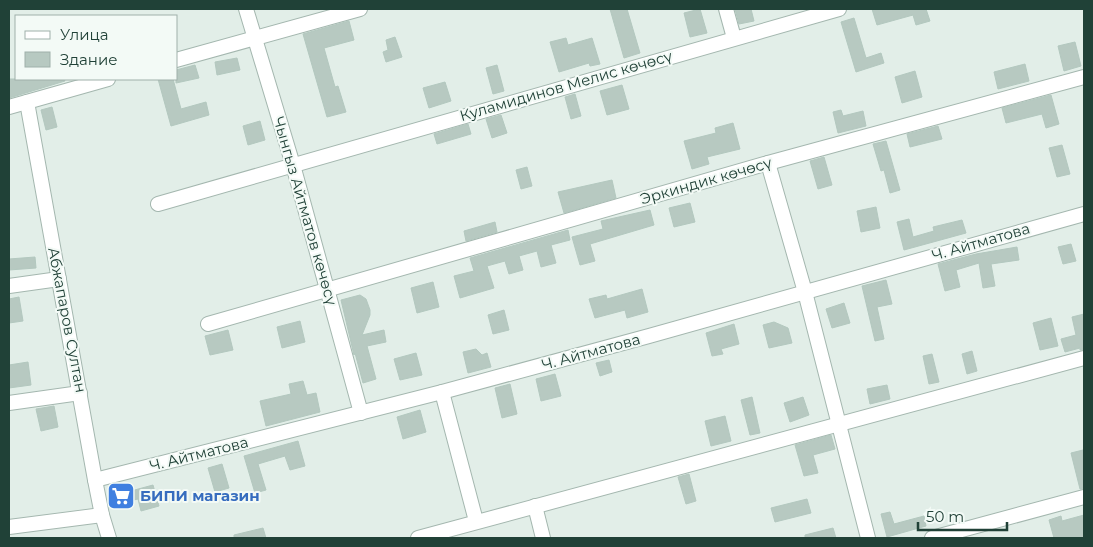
<svg xmlns="http://www.w3.org/2000/svg" width="1093" height="547" viewBox="0 0 1093 547" font-family="Montserrat,sans-serif">
	<style>
		.building { fill: #b7c9c1; stroke: #b3c8bf }
		.lines { fill: none; stroke-linecap: round; stroke-linejoin: round }
		.minor-casing { stroke: #a4b7af; stroke-width: 16 }
		.minor { stroke: #fff; stroke-width: 14 }
		.labels { text-anchor: middle; stroke-width: 4; stroke-linejoin: round; paint-order: stroke }
		.street-label { font-size: 15px; fill: #204137; stroke: #f3faf6 }
		.shop-label { font-size: 15px; font-weight: bold; fill: #366cbe; stroke: #f3faf6; text-anchor: start }
	</style>
	<rect width="100%" height="100%" fill="#e2eee8"/>
	<g class="building">
		<polygon points="610,9 627,9 640,53 624,58"/>
		<polygon points="700,9 707,33 690,37 684,13"/>
		<polygon points="735,9 751,9 754,21 739,24"/>
		<polygon points="872,9 926,9 930,21 916,25 913,15 877,25"/>
		<polygon points="854,18 866,58 881,53 884,63 856,72 841,22"/>
		<polygon points="349,21 354,40 324,48 335,87 338,86 346,112 327,117 303,34"/>
		<polygon points="395,37 402,57 386,62 383,52 388,50 386,40"/>
		<polygon points="566,38 568,45 592,38 600,64 590,66 589,63 559,72 550,42"/>
		<polygon points="1075,42 1081,66 1064,71 1058,46"/>
		<polygon points="237,58 240,70 217,75 215,62"/>
		<polygon points="1025,64 1029,81 998,89 994,72"/>
		<polygon points="195,65 199,78 176,83 176,70"/>
		<polygon points="497,65 504,91 493,94 486,68"/>
		<polygon points="915,71 922,97 902,103 895,77"/>
		<polygon points="9,79 64,79 65,81 9,98"/>
		<polygon points="158,79 173,79 181,109 206,102 209,115 171,126"/>
		<polygon points="445,82 451,101 429,108 423,88"/>
		<polygon points="622,85 629,109 607,115 600,91"/>
		<polygon points="575,94 581,116 571,119 565,97"/>
		<polygon points="1051,95 1059,124 1046,128 1042,114 1006,123 1002,108"/>
		<polygon points="52,107 57,127 46,130 41,110"/>
		<polygon points="841,110 843,116 863,111 866,126 838,133 833,112"/>
		<polygon points="501,115 507,133 492,138 486,119"/>
		<polygon points="260,121 265,140 248,145 243,126"/>
		<polygon points="733,123 740,149 707,157 709,164 692,169 684,141 716,133 715,128"/>
		<polygon points="468,124 471,134 437,144 434,134"/>
		<polygon points="938,126 942,139 910,147 907,134"/>
		<polygon points="886,141 900,190 890,193 884,170 881,171 873,144"/>
		<polygon points="1062,145 1070,174 1057,177 1049,148"/>
		<polygon points="824,157 832,185 818,189 810,161"/>
		<polygon points="527,167 532,186 521,189 516,170"/>
		<polygon points="612,180 616,198 564,213 558,192"/>
		<polygon points="690,203 695,222 674,227 669,208"/>
		<polygon points="876,207 880,228 861,232 857,211"/>
		<polygon points="650,210 654,225 590,244 595,261 580,265 572,237 603,229 601,221"/>
		<polygon points="909,219 913,237 934,231 933,227 962,220 966,233 904,250 897,222"/>
		<polygon points="495,222 497,232 466,241 464,231"/>
		<polygon points="568,230 570,240 551,245 556,263 541,267 537,251 519,256 523,270 509,274 505,261 487,266 494,288 460,298 454,276 474,271 470,258"/>
		<polygon points="1071,244 1076,261 1063,264 1058,247"/>
		<polygon points="1017,247 1019,260 991,264 995,286 983,288 979,263 956,270 960,287 945,291 938,264 976,254"/>
		<polygon points="35,257 36,268 9,270 9,259"/>
		<polygon points="886,280 892,304 877,307 884,339 875,341 862,286"/>
		<polygon points="433,282 439,307 417,313 411,288"/>
		<polygon points="642,289 648,312 627,318 625,310 595,318 589,299 606,295 607,299"/>
		<polygon points="360,295 366,299 370,310 370,315 362,335 384,330 386,342 367,346 376,379 363,383 355,353 354,355 341,300"/>
		<polygon points="19,297 23,321 9,323 9,299"/>
		<polygon points="844,303 850,323 832,328 826,309"/>
		<polygon points="504,310 509,330 493,334 488,315"/>
		<polygon points="1084,314 1084,349 1080,350 1080,348 1065,352 1061,339 1076,335 1072,317"/>
		<polygon points="1051,318 1058,346 1040,350 1033,323"/>
		<polygon points="300,321 305,342 282,348 277,327"/>
		<polygon points="774,322 788,328 792,343 769,348 763,325"/>
		<polygon points="734,324 739,344 721,349 723,354 712,356 706,333"/>
		<polygon points="228,330 233,350 210,355 205,336"/>
		<polygon points="476,349 482,355 487,353 491,367 468,373 463,352"/>
		<polygon points="972,351 977,371 967,374 962,354"/>
		<polygon points="416,353 422,375 400,380 394,359"/>
		<polygon points="932,354 939,382 929,384 923,356"/>
		<polygon points="609,360 612,372 600,376 596,363"/>
		<polygon points="28,362 31,385 9,388 9,365"/>
		<polygon points="555,374 561,396 541,401 536,379"/>
		<polygon points="303,381 307,395 316,393 320,412 266,426 260,401 291,394 289,384"/>
		<polygon points="510,384 517,414 502,418 495,388"/>
		<polygon points="887,385 890,399 870,404 867,389"/>
		<polygon points="752,397 760,433 750,435 741,400"/>
		<polygon points="803,397 809,415 790,422 784,403"/>
		<polygon points="54,406 58,427 41,431 36,409"/>
		<polygon points="420,410 426,432 403,439 397,417"/>
		<polygon points="725,416 731,441 711,446 705,421"/>
		<polygon points="831,435 835,449 813,455 818,473 804,476 795,445"/>
		<polygon points="298,441 305,466 290,470 285,456 258,464 266,490 255,493 244,456"/>
		<polygon points="1083,450 1084,488 1080,489 1071,453"/>
		<polygon points="222,464 229,488 215,492 208,468"/>
		<polygon points="689,474 696,501 686,504 678,477"/>
		<polygon points="153,485 159,506 141,511 138,499 111,505 109,491 130,487 131,491"/>
		<polygon points="807,499 811,513 775,522 771,508"/>
		<polygon points="890,512 894,524 924,516 926,526 887,537 881,514"/>
		<polygon points="1084,515 1084,538 1054,538 1049,520 1061,516 1062,521"/>
		<polygon points="263,528 266,538 234,538 234,535"/>
		<polygon points="833,528 836,538 805,538 805,535"/>
	</g>
	<g class="lines">
		<g class="minor-casing">
			<g id="minor">
				<polyline points="246,9 293,165 361,413"/>
				<polyline points="726,9 734,38"/>
				<polyline points="176,60 360,9"/>
				<polyline points="27,102 95,480 102,515 109,538"/>
				<polyline points="9,107 108,79"/>
				<polyline points="768,163 805,292 868,538"/>
				<polyline points="158,204 839,9"/>
				<polyline points="9,286 59,279"/>
				<polyline points="208,324 768,163 1084,77"/>
				<polyline points="442,392 476,521"/>
				<polyline points="9,403 80,393"/>
				<polyline points="95,480 442,392 649,336 1084,214"/>
				<polyline points="535,506 543,538"/>
				<polyline points="9,527 102,515"/>
				<polyline points="418,538 1084,358"/>
				<polyline points="932,538 1084,497"/>
			</g>
		</g>
		<use href="#minor" class="minor"/>
	</g>
	<defs>
		<g id="supermarket-square" transform="scale(1.4375)"><rect x="-9" y="-9" width="18" height="18" rx="4" fill="#3f7fe0" stroke="#f3faf6"/><path d="M-6-5.5h2.5l.6 2H6L4.5 2H-2.5L-4.4-4H-6ZM-1.5 3.2a1.3 1.3 0 1 0 .1 0ZM3 3.2a1.3 1.3 0 1 0 .1 0Z" fill="#fff"/></g>
	</defs>
	<g fill-rule="evenodd">
		<use href="#supermarket-square" x="121" y="496"/>
	</g>
	<g class="labels">
		<g class="street-label">
			<text transform="translate(566 86) rotate(-16)" y="5">Куламидинов Мелис көчөсү</text>
			<text transform="translate(706 181) rotate(-16)" y="5">Эркиндик көчөсү</text>
			<text transform="translate(305 211) rotate(74)" y="5">Чынгыз Айтматов көчөсү</text>
			<text transform="translate(981 242) rotate(-16)" y="5">Ч. Айтматова</text>
			<text transform="translate(67 320) rotate(79)" y="5">Абжапаров Султан</text>
			<text transform="translate(591 352) rotate(-15)" y="5">Ч. Айтматова</text>
			<text transform="translate(199 454) rotate(-14)" y="5">Ч. Айтматова</text>
		</g>
		<g class="shop-label">
			<text x="140" y="501">БИПИ магазин</text>
		</g>
	</g>
	<rect width="1093" height="547" fill="none" stroke="#204137" stroke-width="20"/>
	<rect x="15" y="15" width="162" height="65" fill="#f3faf6" stroke="#9fb0aa"/>
	<rect x="25" y="31" width="25" height="8" fill="#ffffff" stroke="#9fb0aa"/>
	<text x="60" y="40" font-size="15" fill="#204137">Улица</text>
	<rect x="25" y="52" width="25" height="15" fill="#b7c9c1" stroke="#9fb0aa"/>
	<text x="60" y="65" font-size="15" fill="#204137">Здание</text>
	<path d="M918 522v8h89v-8" fill="none" stroke="#204137" stroke-width="2.5"/>
	<text x="926" y="522" font-size="15" fill="#204137" stroke="#f3faf6" stroke-width="4" paint-order="stroke">50 m</text>
</svg>
